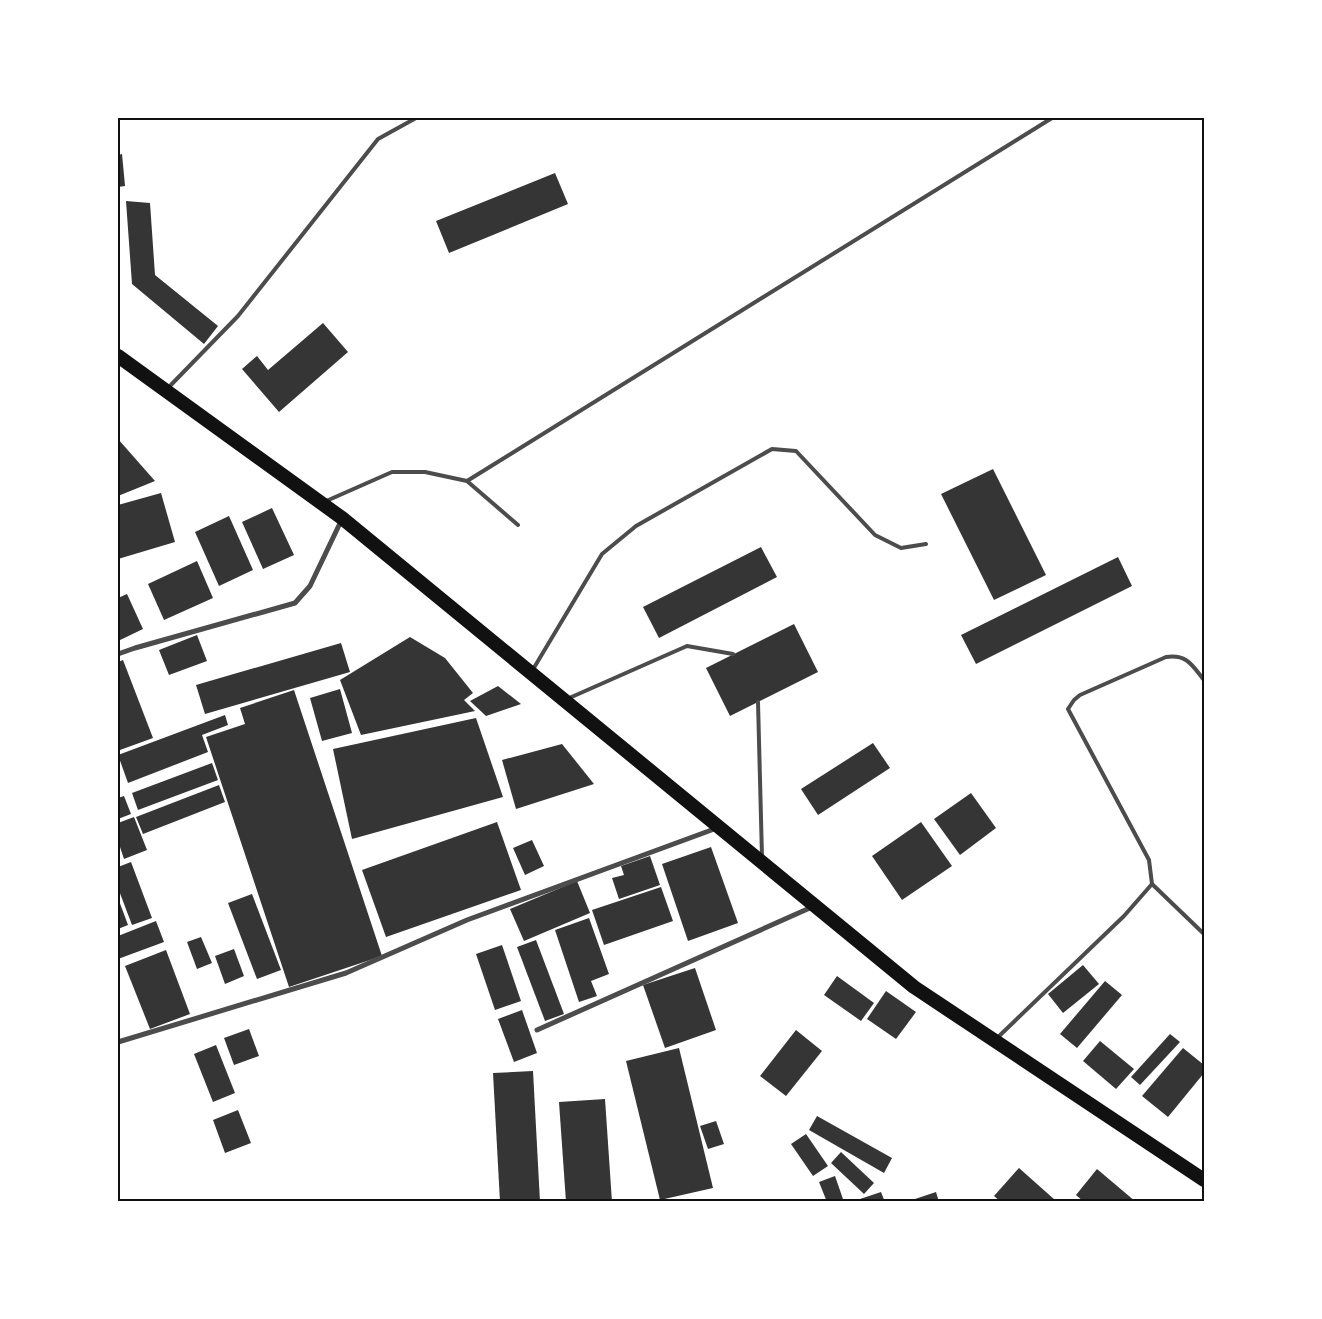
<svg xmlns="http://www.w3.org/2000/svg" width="1322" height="1319" viewBox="0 0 1322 1319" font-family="'Golos Text',sans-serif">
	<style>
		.building { fill: #353535 }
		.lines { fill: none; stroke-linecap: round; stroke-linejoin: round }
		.service { stroke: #4c4c4c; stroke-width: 4 }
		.minor { stroke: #4c4c4c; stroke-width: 5 }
		.trunk { stroke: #111; stroke-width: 14 }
		.neatline { fill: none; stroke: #111; stroke-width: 2 }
	</style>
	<rect width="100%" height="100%" fill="#fff"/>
	<g class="building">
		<polygon points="122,154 125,186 118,187 118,155"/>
		<polygon points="555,173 568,204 449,253 436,221"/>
		<polygon points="126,201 150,203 155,275 218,326 204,344 132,284"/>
		<polygon points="323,323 348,352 279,412 242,369 257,356 268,370"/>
		<polygon points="118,439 155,481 118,496"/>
		<polygon points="993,469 1046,575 994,600 941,494"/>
		<polygon points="161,493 175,542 118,559 118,505"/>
		<polygon points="272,508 294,555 263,569 242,522"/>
		<polygon points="229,516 253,570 219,586 195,532"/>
		<polygon points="761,547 777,577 659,638 643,607"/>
		<polygon points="1118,557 1132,586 976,664 961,635"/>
		<polygon points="197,561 213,598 164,620 148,584"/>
		<polygon points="127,594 143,629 118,641 118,598"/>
		<polygon points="794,624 818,672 730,716 706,668"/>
		<polygon points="197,635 207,661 169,675 159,650"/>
		<polygon points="410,637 445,658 473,693 464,700 475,711 361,735 340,680"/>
		<polygon points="341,643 350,672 205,714 196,685"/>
		<polygon points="123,660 153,738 120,750 118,744 118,662"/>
		<polygon points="498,686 521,704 486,716 470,701"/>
		<polygon points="340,689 352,733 322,741 310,698"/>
		<polygon points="294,690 382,956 289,987 206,737 245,724 240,708"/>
		<polygon points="225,715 228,725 202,735 208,752 128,783 118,755"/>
		<polygon points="476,718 503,797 352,839 333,749"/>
		<polygon points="873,743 890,768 818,815 801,789"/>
		<polygon points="562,744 594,784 516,809 502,760"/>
		<polygon points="212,763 218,780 138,810 132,793"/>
		<polygon points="219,785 225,802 143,834 136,817"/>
		<polygon points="971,793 996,828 960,855 934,819"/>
		<polygon points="124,796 131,814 118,819 118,798"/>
		<polygon points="134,817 147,850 124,859 118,841 118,823"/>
		<polygon points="497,822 521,890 386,937 362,870"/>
		<polygon points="921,822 952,866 902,900 872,856"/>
		<polygon points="532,840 544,866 525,875 513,848"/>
		<polygon points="711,847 738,923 688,941 662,864"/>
		<polygon points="650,856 660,885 619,899 612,878 624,875 621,866"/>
		<polygon points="131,862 152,918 132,925 118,888 118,867"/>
		<polygon points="577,881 590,913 524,941 510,909"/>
		<polygon points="661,887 673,921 604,945 592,910"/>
		<polygon points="252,894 281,970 257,979 228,903"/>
		<polygon points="118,898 128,925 118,929"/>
		<polygon points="589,918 609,974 591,981 597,996 579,1002 555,930"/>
		<polygon points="156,921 164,942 118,959 118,936"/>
		<polygon points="201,937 212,963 197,969 187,942"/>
		<polygon points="536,940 564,1014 545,1021 517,947"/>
		<polygon points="502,945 521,1001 495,1010 476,954"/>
		<polygon points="234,949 244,976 225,984 215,956"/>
		<polygon points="166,950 190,1014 150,1029 125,966"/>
		<polygon points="1083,965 1099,984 1063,1013 1048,994"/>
		<polygon points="695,968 716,1030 665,1048 643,985"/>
		<polygon points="837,976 874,1003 861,1021 824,995"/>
		<polygon points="1105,981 1122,995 1077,1048 1060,1034"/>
		<polygon points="886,991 916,1012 896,1039 867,1019"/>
		<polygon points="522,1010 537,1053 514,1062 498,1019"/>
		<polygon points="249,1029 259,1056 234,1065 224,1038"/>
		<polygon points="796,1030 822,1051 786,1096 760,1076"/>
		<polygon points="1170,1034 1180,1042 1140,1085 1131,1077"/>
		<polygon points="1100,1041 1134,1069 1116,1089 1083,1061"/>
		<polygon points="216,1045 235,1093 213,1102 194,1054"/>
		<polygon points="679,1048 713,1188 660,1200 626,1061"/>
		<polygon points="1183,1048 1204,1065 1204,1073 1168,1117 1142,1096"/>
		<polygon points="533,1071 540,1202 500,1202 493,1073"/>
		<polygon points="605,1099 612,1202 566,1202 559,1102"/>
		<polygon points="238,1110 251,1143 225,1153 213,1120"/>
		<polygon points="817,1116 892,1158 884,1173 809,1130"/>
		<polygon points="716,1121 724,1144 708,1149 700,1126"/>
		<polygon points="806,1134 828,1166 813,1176 791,1144"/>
		<polygon points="841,1152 874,1183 864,1194 831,1163"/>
		<polygon points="1019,1168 1055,1200 1054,1202 1001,1202 994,1196"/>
		<polygon points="1097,1169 1136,1202 1084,1202 1076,1195"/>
		<polygon points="835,1176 844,1202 827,1202 819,1182"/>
		<polygon points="881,1192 885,1202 854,1202 854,1201"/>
		<polygon points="936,1192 939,1202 909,1202 909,1201"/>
	</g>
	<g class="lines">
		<g class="service">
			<polyline points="167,389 238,316 378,139 416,118"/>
			<polyline points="467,481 1052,118"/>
			<polyline points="324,502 392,472 425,472 467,481 518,525"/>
			<polyline points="532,671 602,554 636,526 772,449 796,451 875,535 901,548 926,544"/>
			<path d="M1204 680C1192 665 1187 654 1166 657L1080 695 1074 700 1068 709 1149 860 1152 884 1204 934"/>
			<polyline points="567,699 687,646 733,654"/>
			<polyline points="758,702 762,857"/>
			<polyline points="996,1039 1124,916 1152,884"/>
		</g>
		<g class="minor">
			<polyline points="118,654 135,648 295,603 310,586 342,519"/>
			<polyline points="537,1030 812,907"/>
			<polyline points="118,1042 346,973 467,920 717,828"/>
		</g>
		<polyline class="trunk" points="118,356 342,518 914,987 1204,1180"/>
	</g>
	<rect width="1322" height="1319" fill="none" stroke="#ffffff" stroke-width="238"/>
	<rect x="119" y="119" width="1084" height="1081" class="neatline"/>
</svg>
